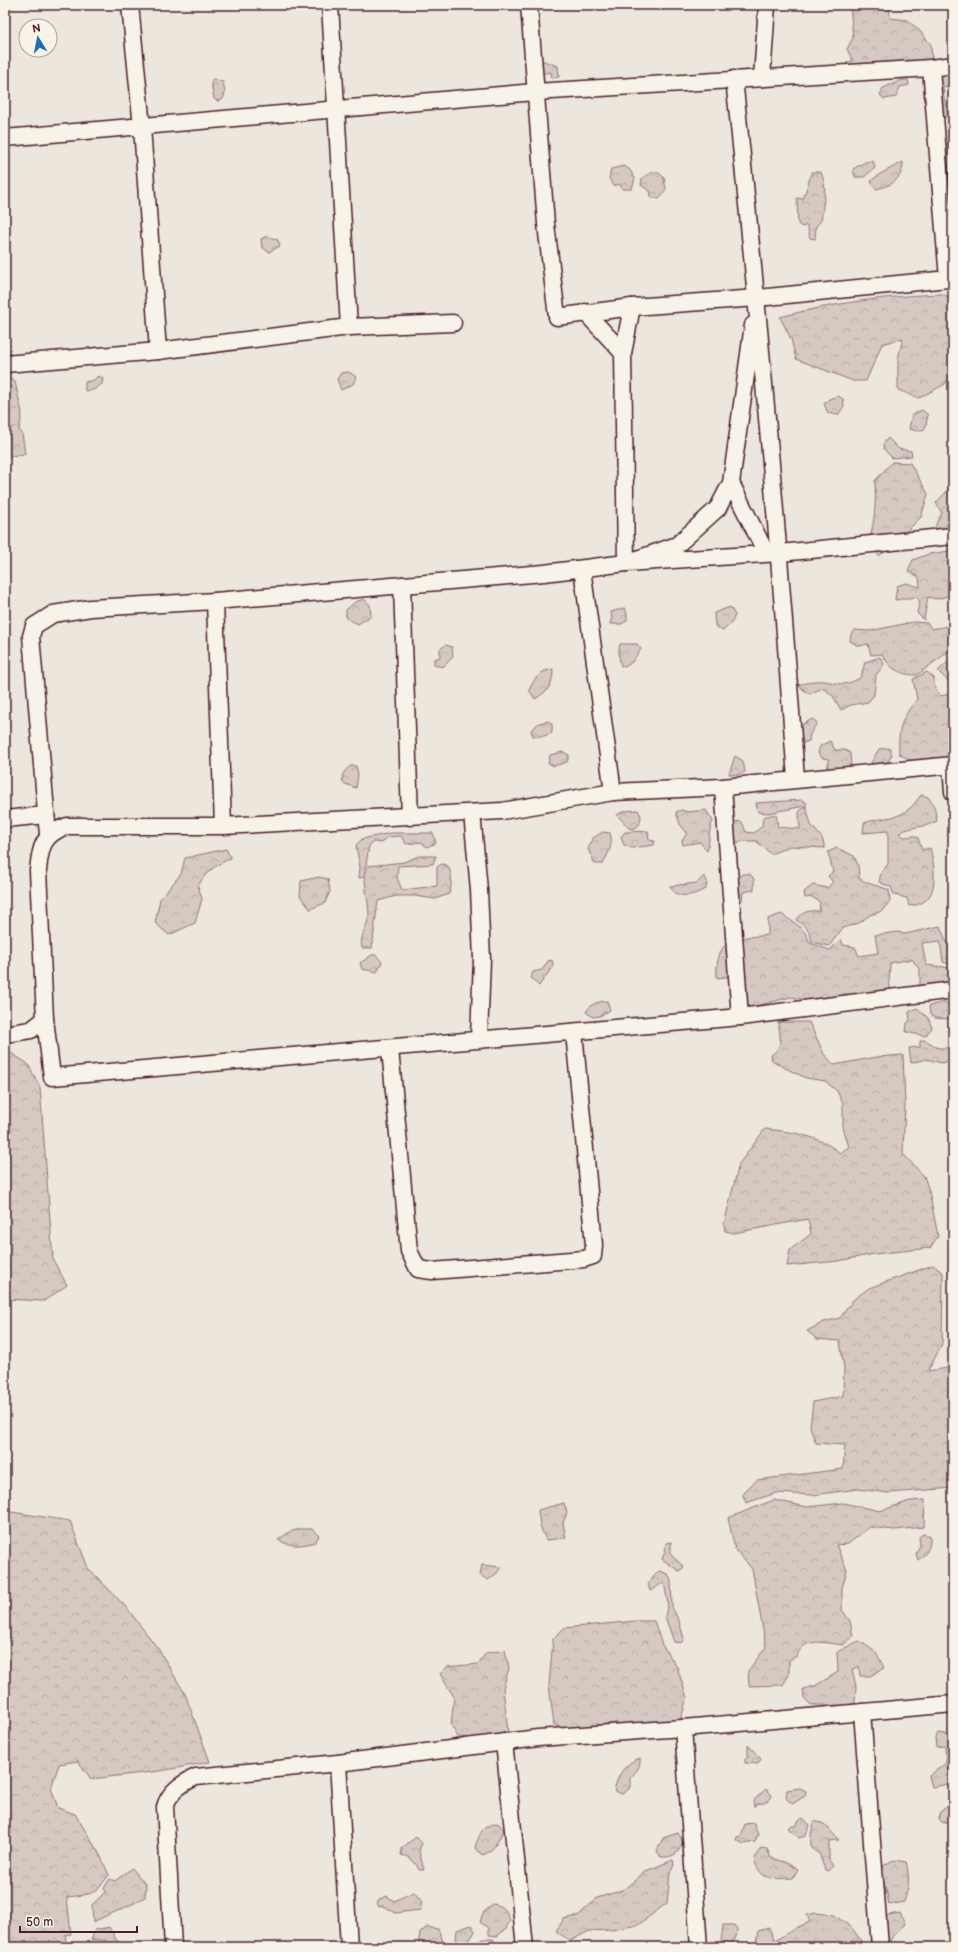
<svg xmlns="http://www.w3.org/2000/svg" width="958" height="1952" viewBox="0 0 958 1952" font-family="'Balsamiq Sans',sans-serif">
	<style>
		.forest { fill: url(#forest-crowns); stroke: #907476 }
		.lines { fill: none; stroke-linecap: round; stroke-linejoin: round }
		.street-casing { stroke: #4a1f2b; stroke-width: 19 }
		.street { stroke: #f7f3e8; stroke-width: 16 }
	</style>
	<defs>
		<pattern id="forest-crowns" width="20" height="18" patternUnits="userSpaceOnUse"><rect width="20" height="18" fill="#d5c9c2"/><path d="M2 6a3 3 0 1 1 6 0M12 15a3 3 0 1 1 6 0" fill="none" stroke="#b8aca7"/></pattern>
	</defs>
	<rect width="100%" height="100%" fill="#ece6dd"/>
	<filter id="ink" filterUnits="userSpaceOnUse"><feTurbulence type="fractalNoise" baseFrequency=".025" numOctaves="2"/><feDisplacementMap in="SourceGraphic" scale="8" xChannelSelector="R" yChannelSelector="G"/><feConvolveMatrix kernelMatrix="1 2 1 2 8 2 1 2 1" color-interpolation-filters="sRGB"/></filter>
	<g filter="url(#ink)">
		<g class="forest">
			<polygon points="850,5 889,5 890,18 907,20 920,31 931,45 932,62 893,67 881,63 877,70 845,70 847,62 853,61 847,49 853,38"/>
			<polygon points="541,60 558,66 559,77 552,78 551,72 540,74 537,63"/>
			<path d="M942 75 953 76V87L943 86C943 97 947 106 947 117L940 118 939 81Z"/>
			<polygon points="213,79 223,82 225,93 223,99 218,101 214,99 211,82"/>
			<polygon points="902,80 908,80 909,85 900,87 896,97 884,99 880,95 883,88"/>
			<path d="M953 136V175L947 174C944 161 942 146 953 136Z"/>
			<polygon points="873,161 875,168 864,177 855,177 853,169 865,162"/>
			<path d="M903 162C903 179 891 186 876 189L871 181 880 174Z"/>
			<polygon points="624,166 629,169 635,178 632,189 622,189 620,184 614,186 609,179 611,169"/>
			<polygon points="653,172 658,172 664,178 666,189 659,199 650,197 651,192 641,185 642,178"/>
			<path d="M812 172H821C826 185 825 193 823 206 821 215 824 220 816 226L815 239 810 238 807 225 802 227 798 224 797 198 803 199Z"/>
			<polygon points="267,236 278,240 280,246 269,252 262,247 261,239"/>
			<path d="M942 294 953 299V371L945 384 919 398 898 390V359L903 338 882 344 866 381H853L796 359 791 339 780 317C833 303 886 296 942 294Z"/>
			<polygon points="349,372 356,377 353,384 341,390 337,379 341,373"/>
			<polygon points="5,375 8,375 15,382 22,413 19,430 22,433 25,454 11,456 5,460"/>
			<polygon points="98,376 103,378 102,384 93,390 85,391 85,382 94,380"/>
			<polygon points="838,396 843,399 844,406 838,415 828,413 824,404 829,399"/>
			<polygon points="922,410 928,415 925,429 917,431 909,429 912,415"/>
			<polygon points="888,438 899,449 911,451 912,456 892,458 884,449 883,444"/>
			<path d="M892 462 910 463 928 494 921 517 891 547 879 556 869 541C875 521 876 502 875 481Z"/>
			<polygon points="949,485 953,485 953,542 932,537 937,522 942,513 936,503 948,490"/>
			<polygon points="949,551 953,558 948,596 937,599 928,597 924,620 917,613 920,601 916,597 895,600 897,586 906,583 920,587 919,577 908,571 913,560 929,554"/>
			<polygon points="364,599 370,605 371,616 358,624 346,618 346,610 355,602"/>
			<polygon points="730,607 735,615 732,622 723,631 715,626 714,613"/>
			<polygon points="625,608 627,614 627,621 621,624 610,624 612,618 611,612"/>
			<path d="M913 622 927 623 932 629 953 625V648L917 675C900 675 890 669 882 654L871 655 868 644 859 646 850 641 851 634 854 630 870 631Z"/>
			<path d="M620 644H637L641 649 632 662 625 667 621 666C619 659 618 650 620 644Z"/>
			<polygon points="446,645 452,647 453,657 443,667 434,665 434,659 440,657 440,649"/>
			<path d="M880 657 884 664 876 675 874 695 868 702 851 705 841 710 833 696 823 688 809 694 798 685C803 684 809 682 814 681 834 679 840 691 861 677L865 662Z"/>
			<polygon points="953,657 953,680 948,681 938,671"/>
			<path d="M553 669C553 686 548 691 535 699L529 690C535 678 539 671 553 669Z"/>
			<path d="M927 672 934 678V687L941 696 953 693V761L913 762 899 754C898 728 901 719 917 699L913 679Z"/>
			<polygon points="813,719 817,723 810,734 809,741 801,744 797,736 804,723"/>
			<polygon points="548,721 552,724 552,733 544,736 533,736 531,730 539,723"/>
			<polygon points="830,741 835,750 845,750 850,753 851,767 827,770 829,759 822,758 818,753 820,746"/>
			<path d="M889 748 892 754C889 762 886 765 878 767L871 763 879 749Z"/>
			<polygon points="563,752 569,755 567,762 554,766 548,763 550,755"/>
			<polygon points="735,756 743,761 745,772 737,775 729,774"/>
			<path d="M351 766H356L358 774 356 788 343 783C341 774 344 771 351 766Z"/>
			<path d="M921 795 928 797 934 806 937 821C922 829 913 825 899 833L904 837 915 836 918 838 922 850 930 848C934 863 940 895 921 903 918 905 913 905 909 906L907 898 894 895 891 887 879 882 881 873 888 864V831L863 833 864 823C891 814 902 823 921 795Z"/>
			<polygon points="802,800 807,803 805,806 768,813 758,812 756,803"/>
			<polygon points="806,806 811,825 822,838 825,848 790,846 771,854 756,841 742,841 736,845 726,841 730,808 734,810 733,821 742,822 746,832 754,833 762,826 763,817 776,814 778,827 800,829 799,812"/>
			<path d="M638 810 641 816C640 825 639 828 630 829L617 815 624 811Z"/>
			<path d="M681 810 688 812 706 810 713 821C708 831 710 840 707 851L700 842 683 845 682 841 687 833 680 824 676 812Z"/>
			<polygon points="648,831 649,840 655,841 654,845 632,848 624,845 621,837 625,832"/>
			<path d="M603 832 610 833C614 845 608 853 603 864H595L588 849 593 838Z"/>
			<polygon points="391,833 433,833 436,843 427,847 421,842 406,844 401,836 387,837 381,843 373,842 369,846 364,877 359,878 360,867 356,845 362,839"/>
			<path d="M837 848 854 856 858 865 859 878C868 885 878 885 889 890L890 901 882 911 870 915 859 923 843 928 829 946 812 942C810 930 806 926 796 920 802 912 809 910 819 911L820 902 812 897 805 898 804 892 813 885 827 888 833 882 828 876 833 872 828 852Z"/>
			<path d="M226 849 231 858C216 865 206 871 198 886L202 899 195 923 169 935 155 923 160 899 181 874 185 858Z"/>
			<path d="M419 856H436L433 864 398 866 397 878 402 890 437 886V867L442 864 448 866C453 876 452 884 449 894L435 899 415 896H396L378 901 372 948H362C359 936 368 926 369 915 369 899 361 880 368 866L404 862Z"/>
			<polygon points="742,874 750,874 754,879 754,890 743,892 742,901 732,901 734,884"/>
			<path d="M704 876 707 881 706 889C695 894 678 902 670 886L697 883Z"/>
			<polygon points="319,877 328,879 330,891 325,903 310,909 300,896 301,881"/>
			<path d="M781 914C794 923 805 927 810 943L830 950 841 939 843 945 855 947 859 956 878 953 875 935 898 932 905 934 940 926C945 940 953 950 953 965L943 962 940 941 922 943 926 965 952 968 953 978 951 987 920 986V970L912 959 890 963 889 983 894 998 824 1003 791 997 744 1009 741 993 747 982 736 976 717 978C716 965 718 944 735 939 745 936 758 937 768 935V919Z"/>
			<polygon points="372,955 376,955 382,962 377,972 362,969 360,963"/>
			<polygon points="552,960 553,966 539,986 531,978 533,972 542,970 548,961"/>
			<path d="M607 1001 610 1010 600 1016 593 1017 586 1012C591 1003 597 1002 607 1001Z"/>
			<polygon points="944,1002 953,1006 949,1019 935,1018 930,1014 929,1006"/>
			<polygon points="917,1008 928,1018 932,1028 925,1036 906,1032 907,1023 910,1021 909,1012"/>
			<path d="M778 1022H809L824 1054 834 1065 877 1057 903 1055 905 1104 903 1154 924 1176 929 1191 938 1236 930 1248 874 1254 838 1261 787 1266 790 1250 811 1234 808 1219 734 1233 725 1231 724 1224 739 1164 765 1129C792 1132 818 1135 840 1153L849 1147 843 1128V1104L837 1091 825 1081 806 1078 785 1068 772 1060 771 1055C784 1047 780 1035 778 1022Z"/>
			<polygon points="925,1040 938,1048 950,1048 949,1061 942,1063 926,1059 911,1063 909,1048 920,1047 920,1041"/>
			<polygon points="5,1049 28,1064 40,1087 53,1260 67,1285 44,1301 5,1299"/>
			<polygon points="933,1265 943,1273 942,1344 928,1371 953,1367 953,1488 889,1493 858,1489 812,1495 776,1493 746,1503 743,1495 747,1489 757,1480 843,1469 845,1445 816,1443 810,1427 813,1402 843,1396 844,1368 840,1341 817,1339 807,1331 824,1322 840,1318 853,1300 869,1288"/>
			<path d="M774 1500 807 1507 843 1503 880 1511 910 1501 925 1500 924 1527 894 1530 870 1527 848 1544 836 1545 847 1570 842 1588V1610L850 1621 853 1637 843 1645C824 1643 804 1636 797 1656L789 1660V1675L783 1685 749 1686 748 1671 766 1647 752 1569 735 1549 728 1518Z"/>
			<polygon points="564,1503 567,1513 563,1523 566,1538 546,1540 540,1526 538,1510"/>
			<path d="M5 1511 70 1521 88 1568 126 1607 159 1650 185 1694 210 1762 160 1771 91 1779 78 1761 59 1764 51 1788 58 1808 75 1814 100 1855 109 1875C93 1896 92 1894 67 1897L71 1934 65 1935 67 1947H5Z"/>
			<path d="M300 1529H312L319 1536 315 1542C301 1546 291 1547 278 1540L289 1532Z"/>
			<path d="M923 1534 930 1536C931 1546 927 1554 918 1560L916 1554 920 1545 919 1537Z"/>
			<polygon points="671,1542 671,1555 684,1567 679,1571 662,1559 665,1552 666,1543"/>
			<polygon points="482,1565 501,1567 497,1573 488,1580 480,1575"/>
			<polygon points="659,1571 668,1574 671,1581 672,1607 679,1621 684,1639 681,1643 674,1642 665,1616 668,1605 664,1582 650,1591 648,1583"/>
			<polygon points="635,1621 654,1621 662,1645 677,1667 687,1698 680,1721 652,1725 606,1724 574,1731 554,1725 549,1685 553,1639 564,1628"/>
			<polygon points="859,1641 876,1652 884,1668 870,1676 860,1676 859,1666 852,1670 856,1686 855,1703 838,1710 831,1705 811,1705 804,1698 803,1689 815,1686 838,1672 837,1652"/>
			<polygon points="505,1650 509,1668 503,1688 508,1732 481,1738 458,1737 451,1725 454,1697 440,1674 447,1667 478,1664 486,1653"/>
			<polygon points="938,1733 953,1735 953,1780 949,1784 932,1787 929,1776 946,1763 945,1746 936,1747 935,1738"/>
			<polygon points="748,1745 761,1759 758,1764 745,1763 745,1758 748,1756"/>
			<path d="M640 1758C641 1767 636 1772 630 1778V1788L622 1794 614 1791C617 1777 624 1763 640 1758Z"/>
			<polygon points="800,1788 806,1791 805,1796 792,1804 786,1798 787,1790"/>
			<path d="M766 1789 772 1795C770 1803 763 1803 756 1804L754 1807 753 1801Z"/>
			<polygon points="953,1802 953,1820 943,1823 938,1818 940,1812"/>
			<polygon points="803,1818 810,1825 805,1836 799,1838 788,1828 791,1825 797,1826 798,1821"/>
			<path d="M815 1821 824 1824 839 1840 829 1841V1860L833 1866 828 1871 825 1870 819 1853C806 1850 811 1830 815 1821Z"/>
			<path d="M498 1823 504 1830C498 1840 493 1853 482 1855L475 1847C481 1832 481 1826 498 1823Z"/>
			<polygon points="754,1823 758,1834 755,1842 744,1844 736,1840 737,1837 741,1836 745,1824"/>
			<path d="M678 1833 683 1841C679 1853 674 1858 661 1857L657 1851 663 1838Z"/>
			<path d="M416 1837 422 1843 419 1851 424 1870H419C416 1862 409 1856 401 1855L402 1848Z"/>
			<path d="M761 1848 767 1849 771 1858 784 1862 798 1869 793 1878C773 1879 761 1882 754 1859Z"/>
			<polygon points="673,1860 674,1865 670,1873 667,1903 638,1925 611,1930 589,1931 570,1941 556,1931 564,1919 578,1916 597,1898 623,1890 646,1871"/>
			<path d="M894 1860 906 1862C910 1878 909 1887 904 1902L889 1905 886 1889 881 1873 884 1865Z"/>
			<path d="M132 1868 146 1885 145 1897C129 1907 111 1913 93 1922L92 1905 105 1892 104 1888 110 1879 115 1881Z"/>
			<polygon points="414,1892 422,1902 420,1910 396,1913 383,1906 379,1907 377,1903 380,1899 387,1896 394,1901"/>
			<path d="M493 1904C504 1906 507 1910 510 1921L505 1930 497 1936 489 1935V1928L480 1922 483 1913Z"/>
			<polygon points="816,1913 834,1915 852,1928 865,1947 752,1947 756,1942 758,1931 769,1928 775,1941 793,1929 810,1922 807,1915"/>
			<polygon points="900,1913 905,1924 894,1934 889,1943 884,1937 881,1921 888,1915"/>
			<polygon points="471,1925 475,1931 471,1938 460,1944 456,1939 457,1930"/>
			<polygon points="723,1925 734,1925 737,1929 736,1937 731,1945 721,1942"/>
			<polygon points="109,1927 119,1944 139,1947 106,1947 106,1940 91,1940 95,1930"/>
			<polygon points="427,1927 438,1929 444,1944 442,1947 418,1947 420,1933"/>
			<polygon points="483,1939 493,1939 498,1947 468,1947"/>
		</g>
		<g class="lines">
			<g class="street-casing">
				<g id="street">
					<polyline points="130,5 142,127 158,351"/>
					<polyline points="330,5 349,327"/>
					<polyline points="529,5 546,224 557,317 632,307 757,298 948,279 931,68"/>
					<polyline points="762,78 767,5"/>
					<path d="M734 79C759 312 779 545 796 779"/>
					<polyline points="5,138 535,92 931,68 953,65"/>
					<polyline points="585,312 623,353 626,563 677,545 718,508 731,483 753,325"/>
					<polyline points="623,353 632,307"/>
					<polyline points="5,364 158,351 349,327 453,323"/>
					<polyline points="731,483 766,553"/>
					<polyline points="582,569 613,792"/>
					<polyline points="402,585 410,817"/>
					<polyline points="215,601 223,826"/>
					<path d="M953 765 723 787 613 792 502 811 223 826H67C43 834 40 847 38 871L45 1019 52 1077 740 1017 953 990"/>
					<polyline points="951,766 953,792"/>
					<polyline points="723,787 740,1017"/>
					<polyline points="472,813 479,890 482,959 479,1039"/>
					<polyline points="5,819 46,815"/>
					<polyline points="48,835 31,636 34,626 53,614 91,608 215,601 544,573 626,563 780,553 953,536"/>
					<polyline points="5,1034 31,1030 45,1019"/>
					<polyline points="390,1049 409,1251 418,1269 432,1271 584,1259 593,1256 594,1245 574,1032"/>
					<polyline points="862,1712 880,1947"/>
					<polyline points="683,1728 699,1947"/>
					<polyline points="504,1742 525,1947"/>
					<polyline points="338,1763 349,1947"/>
					<path d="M173 1947 165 1807C169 1792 182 1783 196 1777L338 1763 538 1738 683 1728 953 1704"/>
				</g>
			</g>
			<use href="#street" class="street"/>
		</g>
	</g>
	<rect width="958" height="1952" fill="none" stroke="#f7f3e8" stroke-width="20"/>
	<rect x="10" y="10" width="938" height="1932" fill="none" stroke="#4a1f2b" stroke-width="1.5" filter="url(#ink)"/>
	<g transform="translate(38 38) rotate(350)"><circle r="19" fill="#f7f3e8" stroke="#b29e9c"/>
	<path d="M0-3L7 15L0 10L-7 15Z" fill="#1f6fb2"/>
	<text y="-6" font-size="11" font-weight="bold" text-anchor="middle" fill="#4a1f2b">N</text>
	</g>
	<path d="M20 1926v6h117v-6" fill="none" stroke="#4a1f2b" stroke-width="2"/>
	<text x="26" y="1926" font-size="12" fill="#4a1f2b" stroke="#f7f3e8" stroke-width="3" paint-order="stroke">50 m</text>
</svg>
